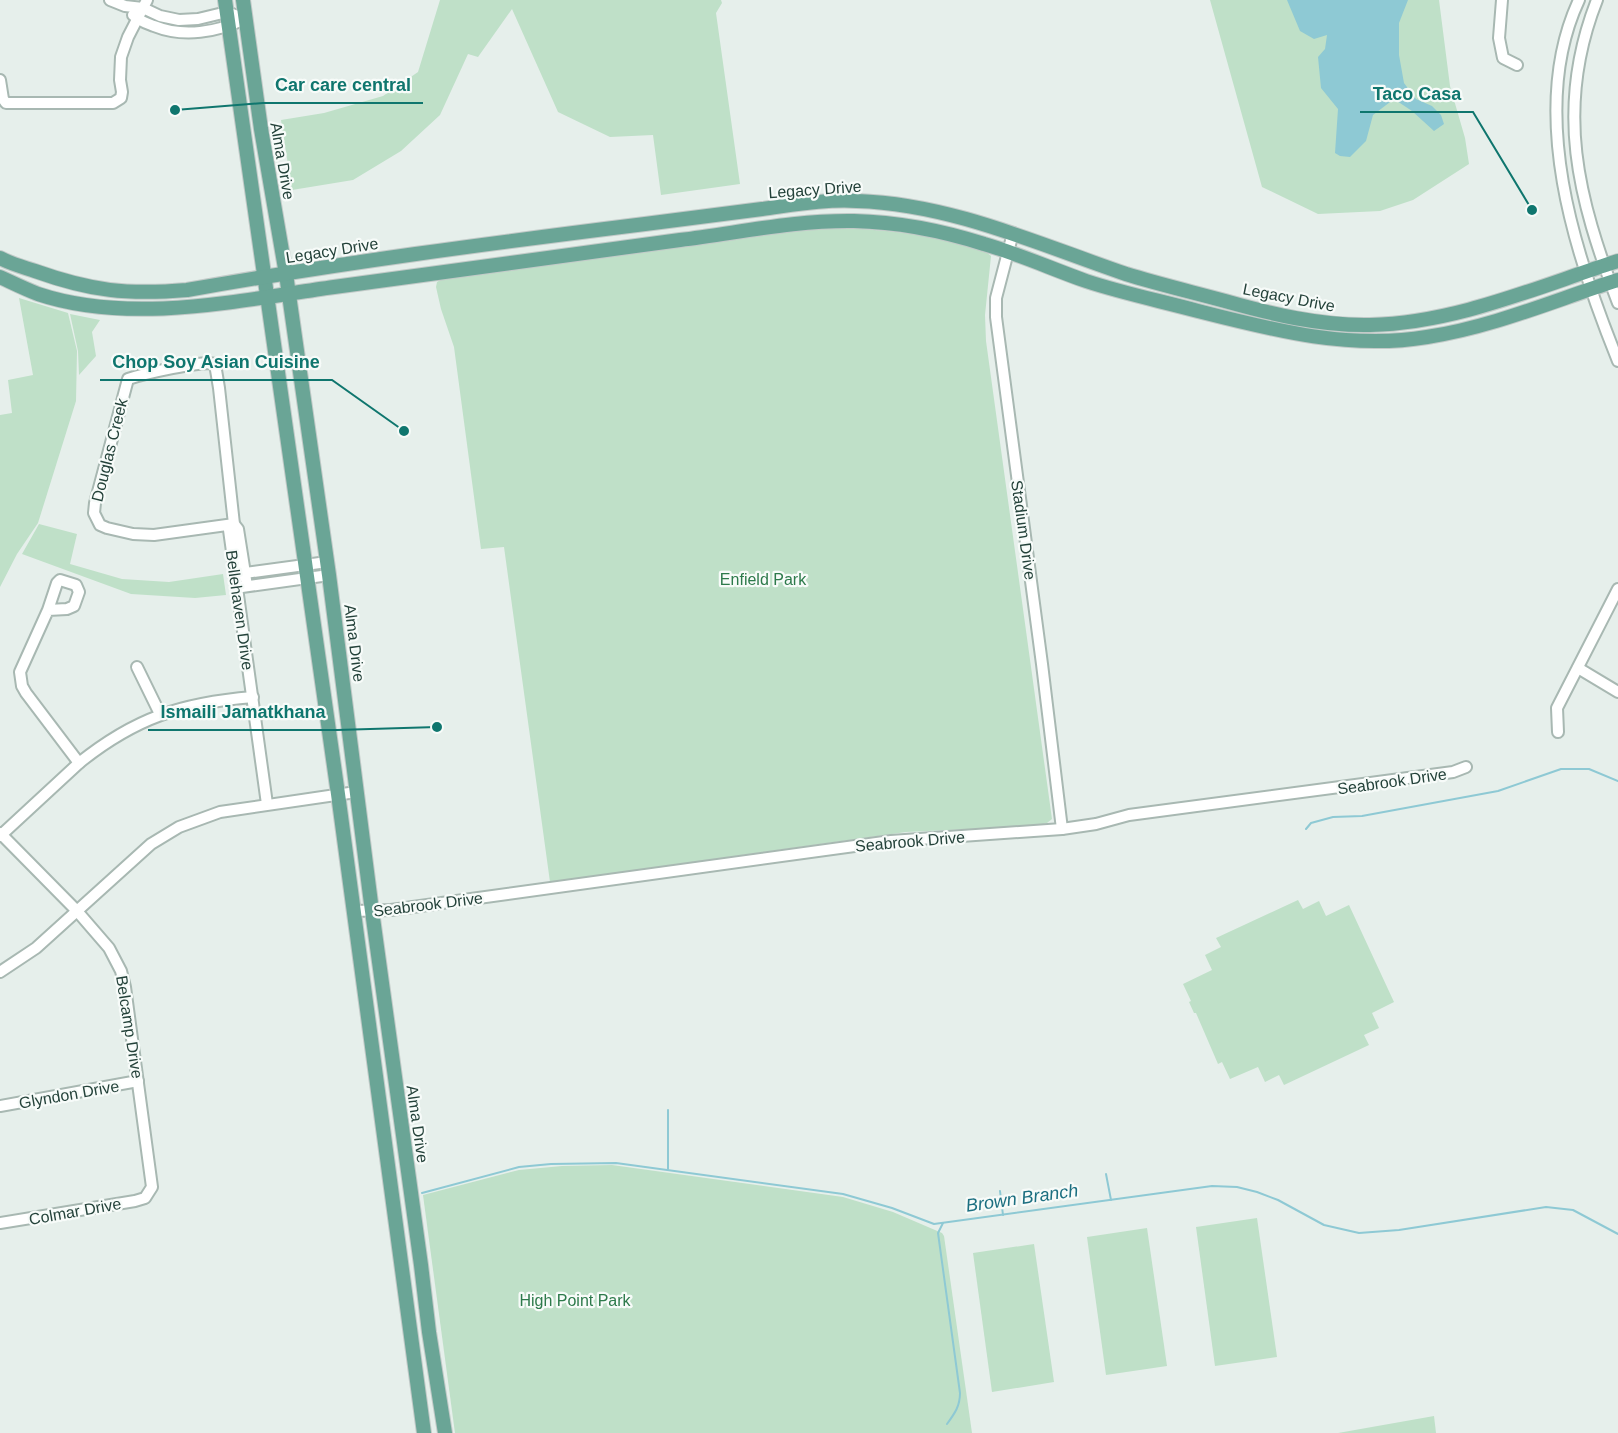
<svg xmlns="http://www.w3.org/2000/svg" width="1618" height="1433" viewBox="0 0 1618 1433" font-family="Arial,sans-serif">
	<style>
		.green { fill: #bfe0c8 }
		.water { fill: #8ec9d4 }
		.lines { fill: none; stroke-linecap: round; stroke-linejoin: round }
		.stream { stroke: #8ec9d4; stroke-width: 2 }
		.minor-casing { stroke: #a8b8b2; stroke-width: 14 }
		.major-casing { stroke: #c2cac8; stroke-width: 16 }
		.minor { stroke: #fff; stroke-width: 10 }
		.major { stroke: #6aa596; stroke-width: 14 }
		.labels { text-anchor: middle; stroke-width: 4.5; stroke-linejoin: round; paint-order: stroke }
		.street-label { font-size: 16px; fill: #24423a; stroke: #f7fbf9 }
		.park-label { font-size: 16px; fill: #2d7a4b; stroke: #f7fbf9 }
		.water-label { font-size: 18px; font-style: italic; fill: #1c6f80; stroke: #f7fbf9 }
		.leader { fill: none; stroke: #0f766e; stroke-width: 2 }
		.callout-dot { fill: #0f766e; stroke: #f7fbf9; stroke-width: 2 }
		.callout-label { font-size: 18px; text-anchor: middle; font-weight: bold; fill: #0f766e; stroke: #f7fbf9; stroke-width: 4.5; stroke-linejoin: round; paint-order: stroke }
	</style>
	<rect width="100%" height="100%" fill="#e6efeb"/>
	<g class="green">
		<polygon points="440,0 721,0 722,3 716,13 740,184 661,195 653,135 610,137 558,112 512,9 478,57 468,54 440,115 401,151 353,180 292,190 281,120 324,113 383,96 418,72"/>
		<polygon points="1210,0 1439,0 1450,86 1465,138 1469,164 1413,200 1380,211 1318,214 1262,187"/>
		<path d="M845 228C872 229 974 237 991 256L985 315 986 341 1052 819 1047 823 1036 826 906 832 550 882 504 547 481 549 454 347 441 309 436 287 437 282 442 279 793 229Z"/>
		<polygon points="19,298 68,313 77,351 76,401 38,523 17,554 0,587 0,415 12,413 8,380 33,375"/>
		<polygon points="70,314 100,320 92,332 96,356 79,375 78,351"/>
		<polygon points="39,524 77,534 70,564 122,579 169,582 223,574 226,595 195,598 131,594 22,554"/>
		<polygon points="1298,900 1303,909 1319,901 1326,916 1349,905 1394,1002 1372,1013 1379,1028 1364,1035 1369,1045 1284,1085 1279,1075 1265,1082 1258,1067 1230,1079 1222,1062 1218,1064 1196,1013 1194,1013 1189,1002 1191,1001 1183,984 1212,970 1205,955 1221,947 1216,938"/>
		<polygon points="612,1165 843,1197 893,1212 942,1233 944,1236 972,1433 455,1433 423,1195 519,1170 562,1166"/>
		<polygon points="1257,1218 1277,1357 1215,1366 1196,1227"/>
		<polygon points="1147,1228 1167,1366 1106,1375 1087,1237"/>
		<polygon points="1034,1244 1054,1382 992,1392 973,1253"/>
		<polygon points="1434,1416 1436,1433 1338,1433"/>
	</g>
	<polygon class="water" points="1287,0 1408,0 1399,23 1399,55 1404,83 1416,99 1432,106 1441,115 1444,124 1434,131 1412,111 1394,99 1373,115 1366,141 1350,157 1340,156 1335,153 1338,109 1321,88 1318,57 1325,49 1327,35 1314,39 1300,31"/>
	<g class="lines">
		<g class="stream">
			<polyline points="1306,829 1311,823 1333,817 1362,816 1498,791 1561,769 1589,769 1618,781"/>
			<polyline points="668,1110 668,1169"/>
			<polyline points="1106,1174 1111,1200"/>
			<polyline points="1000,1191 1003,1215"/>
			<polyline points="422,1193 519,1167 551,1164 616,1163 843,1194 892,1208 934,1224 1212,1186 1237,1187 1257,1192 1278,1200 1324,1225 1359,1233 1399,1230 1546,1207 1573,1210 1618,1234"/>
			<path d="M943 1223 938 1233 960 1393C960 1406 955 1413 947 1424"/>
		</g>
		<g class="minor-casing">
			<g id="minor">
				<polyline points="110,0 125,6 143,8 160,16 179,20 198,19 227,12 245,19"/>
				<polyline points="1502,0 1499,38 1503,58 1517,65"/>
				<path d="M1579 0C1527 111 1575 255 1618 361"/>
				<path d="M1597 0C1554 109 1578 198 1618 303"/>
				<path d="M133 15C139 21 146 23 154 26 184 38 217 32 245 19"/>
				<polyline points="0,80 3,99 6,103 113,103 121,98 122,92 120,80 121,57 128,37 147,0"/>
				<polyline points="1013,233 996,298 996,317 1042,664 1062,829"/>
				<path d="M234 524 154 535 133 534 107 528 100 525 94 513 95 503 128 379C143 374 202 360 215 364L219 388 234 524 238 529 247 586"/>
				<polyline points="234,524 229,530 267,804"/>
				<polyline points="238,574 327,562"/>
				<polyline points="242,587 329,575"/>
				<polyline points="48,610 57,583 60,580 76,585 79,592 74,606 67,609 48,610 20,672 22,686 26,693 79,763"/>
				<polyline points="137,667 160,714"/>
				<polyline points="1578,668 1618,692"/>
				<polyline points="1558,732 1557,708 1618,589"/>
				<polyline points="0,833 77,911 109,948 121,971 125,987 152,1187 145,1198 135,1201 0,1223"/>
				<path d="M0 836 79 763C135 718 181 703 253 697"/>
				<polyline points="353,911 391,910 891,841 1062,829 1096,824 1129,815 1453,772 1466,767"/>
				<polyline points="0,972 36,948 151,844 179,827 220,812 356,792"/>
				<polyline points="0,1106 138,1081"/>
			</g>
		</g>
		<g class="major-casing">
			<g id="major">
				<polyline points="225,0 338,794 424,1433"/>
				<polyline points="243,0 261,129 286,274 329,575 372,911 421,1265 429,1332 445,1433"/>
				<path d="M0 258C11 264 23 267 35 271 91 291 127 295 187 290 339 263 492 243 645 224 684 219 723 214 762 209 793 205 826 199 857 201 951 204 1038 244 1126 274 1158 284 1192 292 1225 301 1271 314 1321 326 1370 325 1456 323 1537 287 1618 261"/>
				<path d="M0 277C13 283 25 289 38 294 131 325 241 300 334 287 450 271 565 255 680 240 738 233 795 220 854 221 897 222 943 231 984 244 1019 254 1052 269 1086 281 1122 293 1161 301 1198 311 1273 330 1349 350 1427 337 1493 327 1555 300 1618 280"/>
			</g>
		</g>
		<use href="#minor" class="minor"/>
		<use href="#major" class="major"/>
	</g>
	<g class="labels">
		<g class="street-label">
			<text transform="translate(283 161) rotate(80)" y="6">Alma Drive</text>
			<text transform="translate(815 189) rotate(-4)" y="6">Legacy Drive</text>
			<text transform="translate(332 250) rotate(-9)" y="6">Legacy Drive</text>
			<text transform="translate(1289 297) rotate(11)" y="6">Legacy Drive</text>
			<text transform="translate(109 450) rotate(-76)" y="6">Douglas Creek</text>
			<text transform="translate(1024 530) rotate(82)" y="6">Stadium Drive</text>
			<text transform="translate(240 610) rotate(82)" y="6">Bellehaven Drive</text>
			<text transform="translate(355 643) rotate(83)" y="6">Alma Drive</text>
			<text transform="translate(1392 781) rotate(-8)" y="6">Seabrook Drive</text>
			<text transform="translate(910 841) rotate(-5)" y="6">Seabrook Drive</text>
			<text transform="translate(428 904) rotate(-7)" y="6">Seabrook Drive</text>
			<text transform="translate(130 1027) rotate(81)" y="6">Belcamp Drive</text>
			<text transform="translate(69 1094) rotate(-10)" y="6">Glyndon Drive</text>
			<text transform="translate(418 1124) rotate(82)" y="6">Alma Drive</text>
			<text transform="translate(75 1211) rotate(-10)" y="6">Colmar Drive</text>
		</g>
		<g class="park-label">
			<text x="763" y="585">Enfield Park</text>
			<text x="575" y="1306">High Point Park</text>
		</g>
		<g class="water-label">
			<text transform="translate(1022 1198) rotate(-8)" y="6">Brown Branch</text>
		</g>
	</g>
	<path class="leader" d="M175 110L263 103H423M1532 210L1473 112H1360M404 431L332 380H100M437 727L337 730H148"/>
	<g class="callout-dot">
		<circle cx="175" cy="110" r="6"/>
		<circle cx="1532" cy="210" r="6"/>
		<circle cx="404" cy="431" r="6"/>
		<circle cx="437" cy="727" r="6"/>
	</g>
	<g class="callout-label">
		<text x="343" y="91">Car care central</text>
		<text x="1417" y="100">Taco Casa</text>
		<text x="216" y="368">Chop Soy Asian Cuisine</text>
		<text x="243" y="718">Ismaili Jamatkhana</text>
	</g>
</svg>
